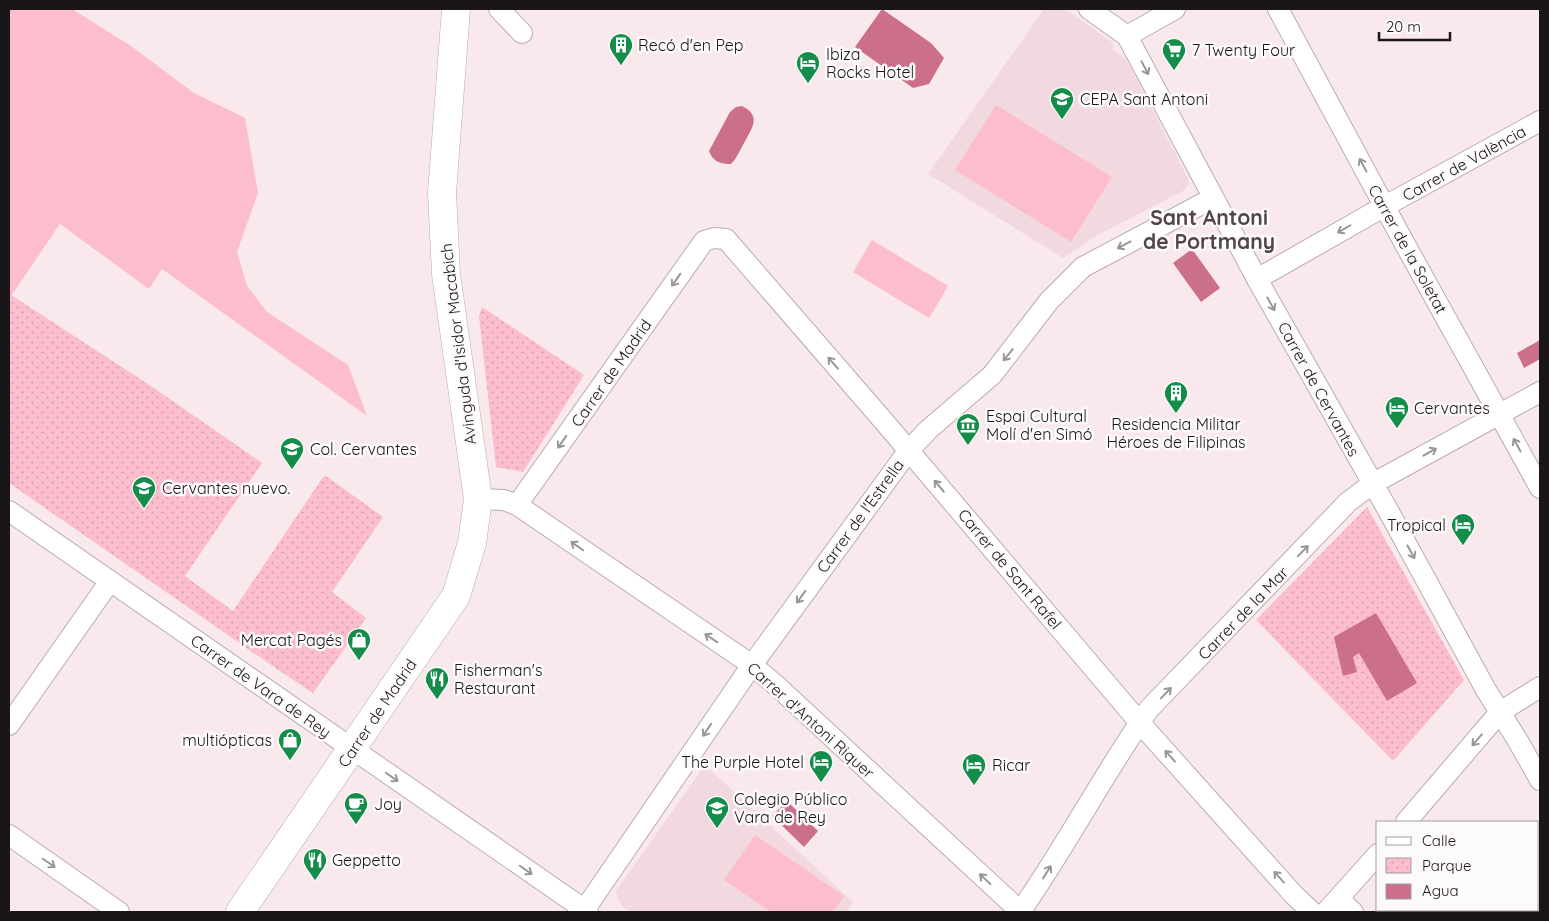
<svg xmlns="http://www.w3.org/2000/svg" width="1549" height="921" viewBox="0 0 1549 921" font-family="Quicksand,sans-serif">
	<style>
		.built { fill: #f2d9df }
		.grass { fill: #fcbdcd }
		.park { fill: url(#park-dots) }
		.water { fill: #cb6f8a }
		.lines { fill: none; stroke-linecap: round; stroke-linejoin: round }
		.street-casing { stroke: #baabae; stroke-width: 22 }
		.secondary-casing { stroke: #baabae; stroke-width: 29 }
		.street { stroke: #fff; stroke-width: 20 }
		.secondary { stroke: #fff; stroke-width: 28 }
		.oneway { stroke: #989696 }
		.labels { text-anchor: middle; stroke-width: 5; stroke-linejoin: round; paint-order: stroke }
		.poi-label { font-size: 16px; fill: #1a1516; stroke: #fdfafb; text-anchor: start }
		.street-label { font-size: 16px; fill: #1a1516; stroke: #fdfafb }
		.district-label { font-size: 21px; font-weight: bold; fill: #524548; stroke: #fdfafb }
	</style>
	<defs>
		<pattern id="park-dots" width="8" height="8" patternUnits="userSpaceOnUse" patternTransform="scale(1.25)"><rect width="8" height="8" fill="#fcbdcd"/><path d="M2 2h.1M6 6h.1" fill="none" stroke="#d7a2af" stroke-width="1.8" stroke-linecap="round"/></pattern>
	</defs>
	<rect width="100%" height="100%" fill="#f9e9ed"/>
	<g class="built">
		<polygon points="1044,9 1065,9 1112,42 1114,47 1112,50 1126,59 1188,178 1189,184 1183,191 1094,237 1063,258 928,174"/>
		<polygon points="705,765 853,902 847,912 630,912 622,906 615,892"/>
	</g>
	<g class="grass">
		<polygon points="9,9 72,9 131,46 194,93 245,118 258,193 237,252 247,286 267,312 348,365 367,416 162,269 149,289 60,224 9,299"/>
		<polygon points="996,105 1112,177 1071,242 955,170"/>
		<polygon points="872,240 948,286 929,318 853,272"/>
		<polygon points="755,835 844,896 833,912 771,912 724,880"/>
	</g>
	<g class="park">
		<polygon points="11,295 151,386 262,463 185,576 233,611 323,477 326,476 383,517 332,592 366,618 313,693 277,669 9,483 9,299"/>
		<polygon points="482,307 584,375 523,472 496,467 479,316"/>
		<polygon points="1367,507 1464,680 1393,761 1256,620"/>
	</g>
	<g class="water">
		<polygon points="882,9 931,43 944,58 929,84 913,88 855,47"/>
		<path d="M742 106C762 116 752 128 744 143 740 150 737 158 731 164 721 164 713 162 709 151L730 112 736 107Z"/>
		<polygon points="1192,249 1220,288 1201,302 1173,263"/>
		<polygon points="1540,340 1540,359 1524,368 1517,353"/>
		<polygon points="1376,613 1417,683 1387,701 1359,653 1353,657 1357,672 1343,676 1334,637"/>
		<polygon points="787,801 818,831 804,847 772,816"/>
	</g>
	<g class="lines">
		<g class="street-casing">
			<g id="street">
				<polyline points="499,9 522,33"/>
				<polyline points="1089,9 1127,36 1257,279 1389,512 1486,690 1518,741 1540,780"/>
				<polyline points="1278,9 1401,237 1540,488"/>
				<polyline points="1127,36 1175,9"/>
				<polyline points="1257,279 1385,206 1540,121"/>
				<polyline points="478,499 504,500 517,505 752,665 778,687 1021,912"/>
				<polyline points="517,505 704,241 714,238 726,239 887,425 1140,723 1294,895 1312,912"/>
				<polyline points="9,511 588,912"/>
				<polyline points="9,725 110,581"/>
				<polyline points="1406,822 1500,712 1540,687"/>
				<polyline points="9,835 119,912"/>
				<polyline points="1339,899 1353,912"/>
				<polyline points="583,912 752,665 909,450 929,429 992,375 1049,301 1083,267 1213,198"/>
				<path d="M1020 912C1066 846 1103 775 1149 709L1348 502 1372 484 1540 392"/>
				<polyline points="1326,912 1378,854"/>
			</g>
		</g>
		<g class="secondary-casing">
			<polyline id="secondary" points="240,912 456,596 472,543 478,499 446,274 442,193 456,9"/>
		</g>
		<use href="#street" class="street"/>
		<use href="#secondary" class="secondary"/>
	</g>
	<defs><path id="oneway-shaft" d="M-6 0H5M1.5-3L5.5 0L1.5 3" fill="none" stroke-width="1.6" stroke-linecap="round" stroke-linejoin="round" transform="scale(1.25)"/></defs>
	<g class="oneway">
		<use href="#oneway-shaft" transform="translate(1145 68) rotate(62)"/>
		<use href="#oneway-shaft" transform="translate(1363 165) rotate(-118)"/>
		<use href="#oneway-shaft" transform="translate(1344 229) rotate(150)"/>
		<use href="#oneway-shaft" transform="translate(1124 245) rotate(152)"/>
		<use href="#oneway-shaft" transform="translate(676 280) rotate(125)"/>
		<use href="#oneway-shaft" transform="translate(1271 304) rotate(61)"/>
		<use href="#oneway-shaft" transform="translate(1008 355) rotate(129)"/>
		<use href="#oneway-shaft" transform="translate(833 363) rotate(-131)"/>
		<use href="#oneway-shaft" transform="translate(562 442) rotate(125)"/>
		<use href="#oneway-shaft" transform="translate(1517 445) rotate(-119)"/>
		<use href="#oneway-shaft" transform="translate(1430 452) rotate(-29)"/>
		<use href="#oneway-shaft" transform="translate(939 486) rotate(-130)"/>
		<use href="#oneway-shaft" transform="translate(577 546) rotate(-145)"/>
		<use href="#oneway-shaft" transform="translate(1303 551) rotate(-46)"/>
		<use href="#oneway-shaft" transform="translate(1411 552) rotate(61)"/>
		<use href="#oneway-shaft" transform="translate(801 597) rotate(126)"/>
		<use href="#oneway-shaft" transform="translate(711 638) rotate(-146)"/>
		<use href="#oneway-shaft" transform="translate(1166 693) rotate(-46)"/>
		<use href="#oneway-shaft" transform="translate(707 730) rotate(124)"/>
		<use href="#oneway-shaft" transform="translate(1477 740) rotate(131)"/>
		<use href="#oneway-shaft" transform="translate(1170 756) rotate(-132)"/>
		<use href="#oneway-shaft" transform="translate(392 777) rotate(35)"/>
		<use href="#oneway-shaft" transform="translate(49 863) rotate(35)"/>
		<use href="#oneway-shaft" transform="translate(526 870) rotate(35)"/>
		<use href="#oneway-shaft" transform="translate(1047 872) rotate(-58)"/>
		<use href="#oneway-shaft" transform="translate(1279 877) rotate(-132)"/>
		<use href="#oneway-shaft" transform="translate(985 879) rotate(-137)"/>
	</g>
	<defs>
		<g id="building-pin" transform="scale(1.25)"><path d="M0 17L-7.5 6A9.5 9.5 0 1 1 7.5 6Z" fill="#138d49" stroke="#fdfafb"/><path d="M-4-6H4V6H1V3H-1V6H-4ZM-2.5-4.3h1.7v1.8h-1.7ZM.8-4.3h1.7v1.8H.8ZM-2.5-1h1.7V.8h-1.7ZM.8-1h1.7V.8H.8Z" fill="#fff"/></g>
		<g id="supermarket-pin" transform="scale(1.25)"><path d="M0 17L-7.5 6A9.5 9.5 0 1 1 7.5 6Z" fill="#138d49" stroke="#fdfafb"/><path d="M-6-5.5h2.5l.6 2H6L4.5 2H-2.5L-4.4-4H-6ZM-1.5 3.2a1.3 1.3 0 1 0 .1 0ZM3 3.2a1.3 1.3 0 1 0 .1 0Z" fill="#fff"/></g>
		<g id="hotel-pin" transform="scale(1.25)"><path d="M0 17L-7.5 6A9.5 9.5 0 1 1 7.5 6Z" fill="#138d49" stroke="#fdfafb"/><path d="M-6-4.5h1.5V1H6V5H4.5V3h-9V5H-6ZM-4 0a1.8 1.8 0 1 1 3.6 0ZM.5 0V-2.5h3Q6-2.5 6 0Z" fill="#fff"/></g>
		<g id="university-pin" transform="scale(1.25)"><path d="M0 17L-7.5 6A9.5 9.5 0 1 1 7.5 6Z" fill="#138d49" stroke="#fdfafb"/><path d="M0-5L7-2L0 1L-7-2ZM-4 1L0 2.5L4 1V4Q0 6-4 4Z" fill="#fff"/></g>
		<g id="museum-pin" transform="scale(1.25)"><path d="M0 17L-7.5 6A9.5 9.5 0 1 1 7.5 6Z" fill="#138d49" stroke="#fdfafb"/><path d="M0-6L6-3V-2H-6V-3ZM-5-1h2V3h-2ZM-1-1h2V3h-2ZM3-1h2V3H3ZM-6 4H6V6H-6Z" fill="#fff"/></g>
		<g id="school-pin" transform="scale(1.25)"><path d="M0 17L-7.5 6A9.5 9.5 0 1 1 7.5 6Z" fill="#138d49" stroke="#fdfafb"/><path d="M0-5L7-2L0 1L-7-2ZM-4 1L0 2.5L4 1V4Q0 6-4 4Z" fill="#fff"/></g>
		<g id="shop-pin" transform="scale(1.25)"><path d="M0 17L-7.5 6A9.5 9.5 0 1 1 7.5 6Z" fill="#138d49" stroke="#fdfafb"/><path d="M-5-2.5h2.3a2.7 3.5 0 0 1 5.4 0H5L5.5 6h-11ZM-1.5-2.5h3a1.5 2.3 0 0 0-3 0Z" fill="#fff"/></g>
		<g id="restaurant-pin" transform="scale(1.25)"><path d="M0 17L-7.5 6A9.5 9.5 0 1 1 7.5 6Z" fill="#138d49" stroke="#fdfafb"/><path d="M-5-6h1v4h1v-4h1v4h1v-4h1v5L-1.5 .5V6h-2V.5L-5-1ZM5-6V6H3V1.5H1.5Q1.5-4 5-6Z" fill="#fff"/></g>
		<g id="cafe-pin" transform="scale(1.25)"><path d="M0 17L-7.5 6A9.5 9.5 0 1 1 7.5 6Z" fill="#138d49" stroke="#fdfafb"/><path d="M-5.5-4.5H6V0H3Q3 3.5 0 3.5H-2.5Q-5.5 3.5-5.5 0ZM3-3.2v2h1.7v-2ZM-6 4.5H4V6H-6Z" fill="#fff"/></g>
	</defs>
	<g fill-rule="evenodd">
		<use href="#building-pin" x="621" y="45"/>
		<use href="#supermarket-pin" x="1174" y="50"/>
		<use href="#hotel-pin" x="808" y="63"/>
		<use href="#university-pin" x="1062" y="99"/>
		<use href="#building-pin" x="1176" y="393"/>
		<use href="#hotel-pin" x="1397" y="408"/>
		<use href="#museum-pin" x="968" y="425"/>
		<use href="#school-pin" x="292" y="449"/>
		<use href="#school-pin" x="144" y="488"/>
		<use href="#hotel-pin" x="1463" y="525"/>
		<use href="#shop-pin" x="359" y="640"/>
		<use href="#restaurant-pin" x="437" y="679"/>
		<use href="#shop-pin" x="290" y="740"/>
		<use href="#hotel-pin" x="821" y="762"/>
		<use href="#hotel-pin" x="974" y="765"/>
		<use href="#cafe-pin" x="356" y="804"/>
		<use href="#school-pin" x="717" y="808"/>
		<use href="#restaurant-pin" x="315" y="860"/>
	</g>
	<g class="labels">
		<g class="poi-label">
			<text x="638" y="51">Recó d'en Pep</text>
			<text x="1192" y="56">7 Twenty Four</text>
			<text x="826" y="60">Ibiza<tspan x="826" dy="18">Rocks Hotel</tspan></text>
			<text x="1080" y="105">CEPA Sant Antoni</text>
			<text x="1414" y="414">Cervantes</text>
			<text x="986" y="422">Espai Cultural<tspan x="986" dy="18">Molí d'en Simó</tspan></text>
			<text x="1176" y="430" text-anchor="middle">Residencia Militar<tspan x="1176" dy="18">Héroes de Filipinas</tspan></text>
			<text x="310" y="455">Col. Cervantes</text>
			<text x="162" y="494">Cervantes nuevo.</text>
			<text x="1446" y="531" text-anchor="end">Tropical</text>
			<text x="342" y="646" text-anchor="end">Mercat Pagés</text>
			<text x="454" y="676">Fisherman's<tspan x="454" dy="18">Restaurant</tspan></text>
			<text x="272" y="746" text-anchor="end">multiópticas</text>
			<text x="804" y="768" text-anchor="end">The Purple Hotel</text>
			<text x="992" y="771">Ricar</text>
			<text x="734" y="805">Colegio Público<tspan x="734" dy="18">Vara de Rey</tspan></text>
			<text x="374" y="810">Joy</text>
			<text x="332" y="866">Geppetto</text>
		</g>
		<g class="street-label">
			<text transform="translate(1464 163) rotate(-29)" y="6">Carrer de València</text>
			<text transform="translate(1408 249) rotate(61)" y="6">Carrer de la Soletat</text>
			<text transform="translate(458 344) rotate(-97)" y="6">Avinguda d'Isidor Macabich</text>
			<text transform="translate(611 373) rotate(-55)" y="6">Carrer de Madrid</text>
			<text transform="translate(1319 389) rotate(61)" y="6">Carrer de Cervantes</text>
			<text transform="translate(860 516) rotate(-54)" y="6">Carrer de l'Estrella</text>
			<text transform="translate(1010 569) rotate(50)" y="6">Carrer de Sant Rafel</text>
			<text transform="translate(1243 613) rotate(-46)" y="6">Carrer de la Mar</text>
			<text transform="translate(261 686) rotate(35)" y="6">Carrer de Vara de Rey</text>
			<text transform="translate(377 713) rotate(-56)" y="6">Carrer de Madrid</text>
			<text transform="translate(811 720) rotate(42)" y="6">Carrer d'Antoni Riquer</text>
		</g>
		<g class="district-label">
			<text x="1209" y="225">Sant Antoni<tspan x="1209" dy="24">de Portmany</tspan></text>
		</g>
	</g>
	<rect width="1549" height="921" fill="none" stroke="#1a1516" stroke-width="20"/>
	<rect x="1376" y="821" width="162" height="90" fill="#fdfafb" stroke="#a29e9f"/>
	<rect x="1386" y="837" width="25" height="8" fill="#ffffff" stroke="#a29e9f"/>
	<text x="1422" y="846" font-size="15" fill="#1a1516">Calle</text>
	<rect x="1386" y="858" width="25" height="15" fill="url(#park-dots)" stroke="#a29e9f"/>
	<text x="1422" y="871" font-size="15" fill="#1a1516">Parque</text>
	<rect x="1386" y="884" width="25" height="15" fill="#cb6f8a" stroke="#a29e9f"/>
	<text x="1422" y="896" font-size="15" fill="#1a1516">Agua</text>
	<path d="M1379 32v8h71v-8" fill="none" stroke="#1a1516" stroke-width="2.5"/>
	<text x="1386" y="32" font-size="15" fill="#1a1516" stroke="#fdfafb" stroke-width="4" paint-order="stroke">20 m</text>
</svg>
